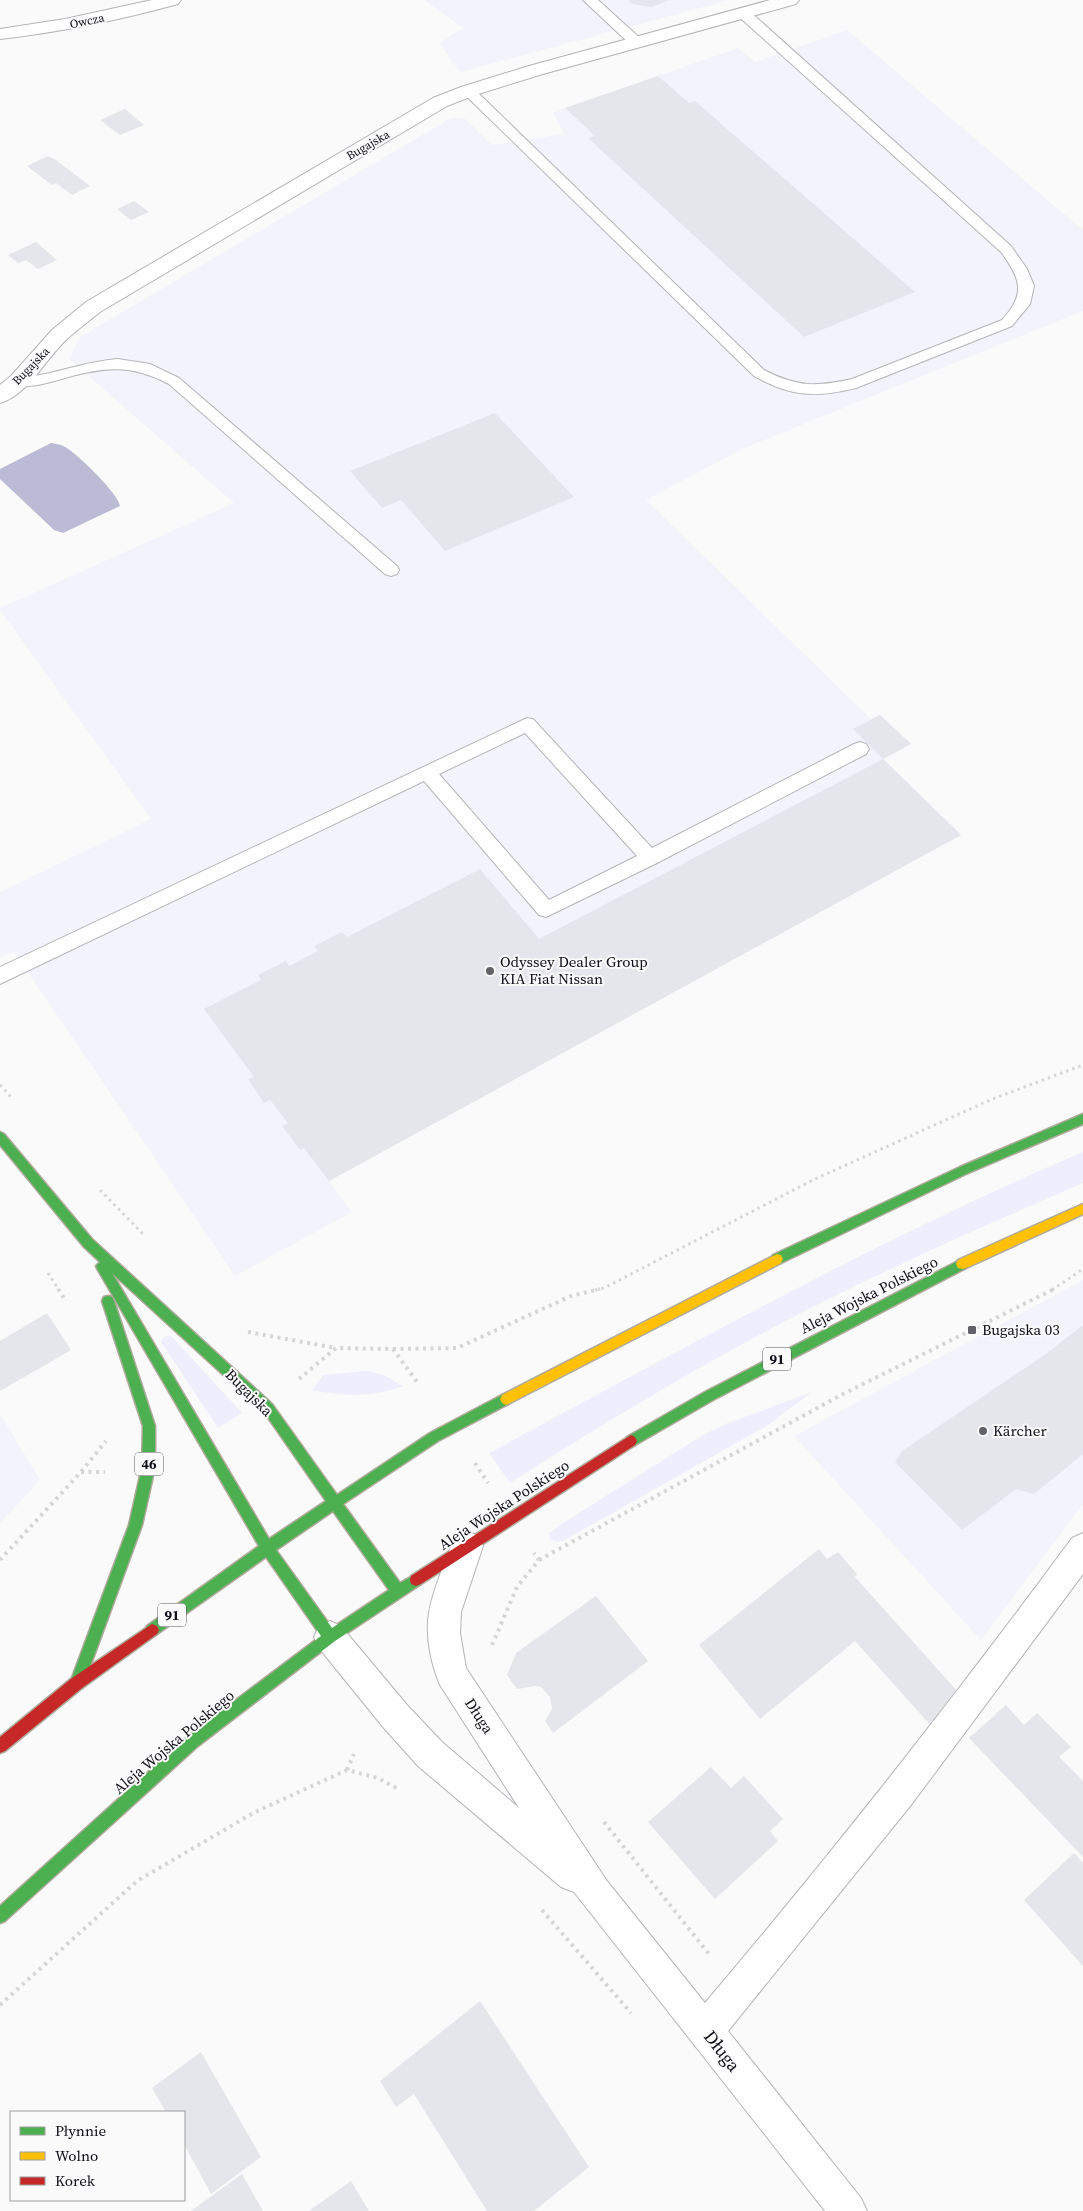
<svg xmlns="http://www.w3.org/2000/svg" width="1083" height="2211" viewBox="0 0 1083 2211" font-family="'Source Serif 4',serif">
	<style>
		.built { fill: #f3f3fc }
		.green { fill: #eeeefc }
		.water { fill: #bcbbd5 }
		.building { fill: #e5e5ec }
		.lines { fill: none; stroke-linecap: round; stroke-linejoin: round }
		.lane-casing { stroke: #b4b4b9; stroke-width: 2 }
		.street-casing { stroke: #b4b4b9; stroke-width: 2 }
		.fast-casing { stroke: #b0aa9b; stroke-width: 3 }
		.slow-casing { stroke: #b0aa9b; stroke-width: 3 }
		.jam-casing { stroke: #b0aa9b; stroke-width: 3 }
		.path-far1 { stroke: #d6d6d6; stroke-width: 3; stroke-dasharray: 2.5 4; stroke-linecap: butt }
		.path { stroke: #d6d6d6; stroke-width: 4; stroke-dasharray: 3 4.5; stroke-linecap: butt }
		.lane { fill: #fefefe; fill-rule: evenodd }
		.street { fill: #fefefe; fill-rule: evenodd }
		.fast { fill: #4caf50; fill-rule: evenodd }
		.slow { fill: #ffc107; fill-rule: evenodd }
		.jam { fill: #c62828; fill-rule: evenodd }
		.poi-dot { fill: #616167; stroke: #fafafa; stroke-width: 2 }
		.labels { text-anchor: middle; stroke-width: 4; stroke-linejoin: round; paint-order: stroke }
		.far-street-label { font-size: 12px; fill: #0f0e18; stroke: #fafafa }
		.shield { fill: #fafafa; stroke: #56555c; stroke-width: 1 }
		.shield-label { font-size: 14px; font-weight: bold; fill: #0f0e18 }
		.poi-label { font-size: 15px; fill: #0f0e18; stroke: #fafafa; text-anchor: start }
		.street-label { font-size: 15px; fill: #0f0e18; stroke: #fafafa }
		.near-street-label { font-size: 18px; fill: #0f0e18; stroke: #fafafa }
	</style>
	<rect width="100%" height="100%" fill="#fafafa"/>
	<g class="built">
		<polygon points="424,0 730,0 460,72 439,43 463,28"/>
		<polygon points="847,30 1083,230 1083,311 742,449 646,500 871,719 880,715 911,744 884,759 961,835 329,1181 352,1212 235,1276 14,952 0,958 0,892 151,819 0,610 0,608 234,503 69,359 80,337 451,118 464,118 492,145 564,134 553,113 565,108 738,48 755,62"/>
		<polygon points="1083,1280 1083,1504 981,1640 794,1436"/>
		<polygon points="0,1414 40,1480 0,1523"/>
	</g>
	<g class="green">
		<path d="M1083 1152V1183C979 1228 874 1274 774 1327 684 1375 596 1428 510 1483L489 1453C685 1348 878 1239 1083 1152Z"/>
		<polygon points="167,1336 171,1336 242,1413 218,1428 161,1342 163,1338"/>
		<path d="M366 1371 384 1375 403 1386C373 1397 344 1397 313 1390L323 1375Z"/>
		<polygon points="812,1392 768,1425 563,1541 556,1542 550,1539 549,1533 563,1523 703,1435 728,1423"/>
	</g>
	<path class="water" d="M51 443C55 444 60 444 63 446 75 451 119 494 120 506L63 533 54 530 0 479V469Z"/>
	<g class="building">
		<polygon points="628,0 669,0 651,7 633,4"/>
		<polygon points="658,76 689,103 695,101 915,292 804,337 588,138 595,136 565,108"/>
		<polygon points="125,109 144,125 120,135 100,120"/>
		<polygon points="48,156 56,160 90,186 72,195 56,183 52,185 27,166"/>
		<polygon points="134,201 149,212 131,220 117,209"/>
		<polygon points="36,242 57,260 38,269 26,260 18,263 8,255"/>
		<polygon points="495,413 574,497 445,551 401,500 382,508 350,471"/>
		<polygon points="880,715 911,744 883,759 853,729"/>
		<polygon points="883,759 961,835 329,1181 304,1148 300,1150 282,1126 288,1123 270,1100 264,1103 248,1079 254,1077 204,1009 261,980 258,975 286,961 289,966 318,951 314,946 342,932 347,937 480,869 539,939"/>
		<polygon points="47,1313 71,1350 0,1391 0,1341"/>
		<polygon points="1083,1325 1083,1454 1034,1494 1016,1489 962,1530 895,1462 902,1451 1043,1356"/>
		<polygon points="819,1549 827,1559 838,1552 857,1574 855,1577 959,1693 933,1728 855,1641 760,1719 699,1645"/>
		<polygon points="596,1596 648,1661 553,1733 545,1721 552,1709 550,1697 541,1687 535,1686 517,1689 507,1675 516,1653"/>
		<polygon points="1006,1705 1024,1725 1037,1713 1071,1747 1059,1757 1083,1781 1083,1857 969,1738"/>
		<polygon points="711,1767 731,1788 744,1776 783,1819 770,1831 778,1841 715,1899 648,1822"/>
		<polygon points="1074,1853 1083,1863 1083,1966 1024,1900"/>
		<polygon points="480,2001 589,2167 534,2211 487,2211 414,2094 396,2107 380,2081"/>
		<polygon points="201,2052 261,2157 211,2194 184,2144 184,2112 166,2112 152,2088"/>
		<polygon points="242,2174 263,2211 191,2211"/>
		<polygon points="351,2181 369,2211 309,2211"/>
	</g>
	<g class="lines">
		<g class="lane-casing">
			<g id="lane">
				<polygon points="583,0 598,0 641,39 643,42 641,45 631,45"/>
				<path d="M742 8 747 9 1011 246 1027 269 1034 286 1030 304 1012 326 856 388C815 398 791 397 754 376L461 91 468 87 473 88 764 370C797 387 816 387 852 379L1002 320C1026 294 1021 279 1001 252L737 15 735 12Z"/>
				<path d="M118 359 150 364 179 378 397 566 399 570 397 574 391 576 385 574 169 384C130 364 106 367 65 378 47 383 31 389 13 384L10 381 13 378C21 375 31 377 40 375 66 370 91 361 118 359Z"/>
				<path d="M527 718 533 719 652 848 854 744 860 742 866 744 869 749 866 754 657 863 546 917 539 915 424 781 0 984V967ZM525 733 637 856 549 900 439 774Z"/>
			</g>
		</g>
		<g class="street-casing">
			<g id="street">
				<path d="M152 0H181L178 4C120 20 61 32 0 39V29L65 19Z"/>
				<path d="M770 0H799L796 4 543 74 475 95 447 106 100 312C89 321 78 329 67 339 47 357 27 396 0 403V385L11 376 52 330 86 302 433 98 461 87 529 66Z"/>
				<path d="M467 1531 478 1536 483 1546 461 1612 460 1633 466 1668 607 1881 705 2003C833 1852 955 1697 1072 1538L1083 1533V1574L911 1805 728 2031 861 2198 867 2211H825L574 1892 561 1887 418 1766 383 1727 319 1648 314 1637 319 1626 330 1621 341 1626 407 1705 442 1742 519 1808 440 1685C431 1664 425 1635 429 1613 432 1593 447 1555 456 1536Z"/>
			</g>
		</g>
		<g class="fast-casing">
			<g id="fast">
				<polygon points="1083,1114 1083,1124 968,1173 781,1263 777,1264 773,1263 771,1259 773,1255 960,1167"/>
				<path d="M0 1132 4 1134 92 1239 272 1404 337 1495 430 1433 502 1395 506 1393 510 1395 512 1399 510 1403 438 1441 343 1504 400 1583 416 1574 421 1576 422 1580 421 1584 335 1641 198 1746 5 1921 0 1923V1906L188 1736 321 1636 266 1557 157 1634 152 1636 147 1634 145 1630 147 1626 259 1546 98 1270 96 1266 100 1262 84 1247 0 1145ZM112 1273 264 1412 326 1501 269 1539ZM333 1511 389 1590 332 1628 276 1550Z"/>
				<polygon points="962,1259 966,1260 968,1264 966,1268 713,1400 635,1445 631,1447 627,1445 625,1441 627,1437 705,1392"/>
				<polygon points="108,1296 112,1297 114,1301 155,1426 155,1467 142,1525 84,1683 82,1688 77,1690 72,1688 70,1683 129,1525 142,1467 143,1426 102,1301 104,1297"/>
			</g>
		</g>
		<g class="slow-casing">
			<g id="slow">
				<polygon points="1083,1204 1083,1214 966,1268 962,1269 958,1268 956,1264 958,1260"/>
				<polygon points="777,1254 781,1255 783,1259 781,1263 510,1403 506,1405 502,1403 500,1399 502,1395"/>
			</g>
		</g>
		<g class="jam-casing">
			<g id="jam">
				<polygon points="631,1435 635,1437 637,1441 635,1445 421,1584 416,1586 411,1584 410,1580 411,1576"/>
				<polygon points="152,1624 157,1626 159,1630 157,1634 82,1688 5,1751 0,1753 0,1737 72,1678"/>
			</g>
		</g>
		<g class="path-far1">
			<polyline points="0,1085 13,1099"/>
			<polyline points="100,1190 143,1234"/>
			<polyline points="48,1273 59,1290"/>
			<polyline points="595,1290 604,1288 815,1179 990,1100 1083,1065"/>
			<polyline points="1052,1290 1083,1269"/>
		</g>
		<g class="path">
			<polyline points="58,1289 66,1301"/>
			<polyline points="248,1332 336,1348"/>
			<polyline points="393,1349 457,1348 571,1296 600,1289"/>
			<polyline points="299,1379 336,1348 393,1349 417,1382"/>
			<polyline points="475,1463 488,1483"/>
			<polyline points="81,1472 105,1472"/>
			<polyline points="0,1560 81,1472 106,1441"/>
			<polyline points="539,1560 843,1394 1054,1289"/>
			<polyline points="492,1645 517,1587 539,1560 534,1553"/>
			<polyline points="347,1770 354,1754"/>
			<polyline points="604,1822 709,1954"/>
			<polyline points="542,1910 631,2013"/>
			<polyline points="0,2005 137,1881 255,1812 347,1770 378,1778 398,1789"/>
		</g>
		<use href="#lane" class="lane"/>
		<use href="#street" class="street"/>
		<use href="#fast" class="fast"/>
		<use href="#slow" class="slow"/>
		<use href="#jam" class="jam"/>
	</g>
	<g class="poi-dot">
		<circle cx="490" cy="971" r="5"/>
		<rect x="967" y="1325" width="10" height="10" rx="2.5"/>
		<circle cx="983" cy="1431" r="5"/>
	</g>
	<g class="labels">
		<g class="far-street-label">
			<text transform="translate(87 21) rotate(-12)" y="4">Owcza</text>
			<text transform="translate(368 145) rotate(-30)" y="4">Bugajska</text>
			<text transform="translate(31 366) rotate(-46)" y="4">Bugajska</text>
		</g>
		<g class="shield">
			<rect x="763" y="1347.5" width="28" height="23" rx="4"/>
			<rect x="135" y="1452.5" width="28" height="23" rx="4"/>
			<rect x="158" y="1603.5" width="28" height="23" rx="4"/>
		</g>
		<g class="shield-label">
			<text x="777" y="1364">91</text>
			<text x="149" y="1469">46</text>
			<text x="172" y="1620">91</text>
		</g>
		<g class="poi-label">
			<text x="500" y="967">Odyssey Dealer Group<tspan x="500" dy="17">KIA Fiat Nissan</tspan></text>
			<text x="982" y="1335">Bugajska 03</text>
			<text x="993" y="1436">Kärcher</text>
		</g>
		<g class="street-label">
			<text transform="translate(869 1295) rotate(-27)" y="5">Aleja Wojska Polskiego</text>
			<text transform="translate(249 1393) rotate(45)" y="5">Bugajska</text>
			<text transform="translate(504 1505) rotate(-33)" y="5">Aleja Wojska Polskiego</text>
			<text transform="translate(479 1716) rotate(57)" y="5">Długa</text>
			<text transform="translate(174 1742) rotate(-40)" y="5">Aleja Wojska Polskiego</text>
		</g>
		<g class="near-street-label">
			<text transform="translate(722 2051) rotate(52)" y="6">Długa</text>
		</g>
	</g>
	<rect x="10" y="2111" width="175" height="90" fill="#fafafa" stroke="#9c9ca0"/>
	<rect x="20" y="2127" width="25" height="8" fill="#4caf50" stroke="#9c9ca0"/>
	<text x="55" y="2136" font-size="15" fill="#0f0e18">Płynnie</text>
	<rect x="20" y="2152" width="25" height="8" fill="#ffc107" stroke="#9c9ca0"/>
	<text x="55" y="2161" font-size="15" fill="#0f0e18">Wolno</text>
	<rect x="20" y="2177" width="25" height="8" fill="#c62828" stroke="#9c9ca0"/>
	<text x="55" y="2186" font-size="15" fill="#0f0e18">Korek</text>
</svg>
